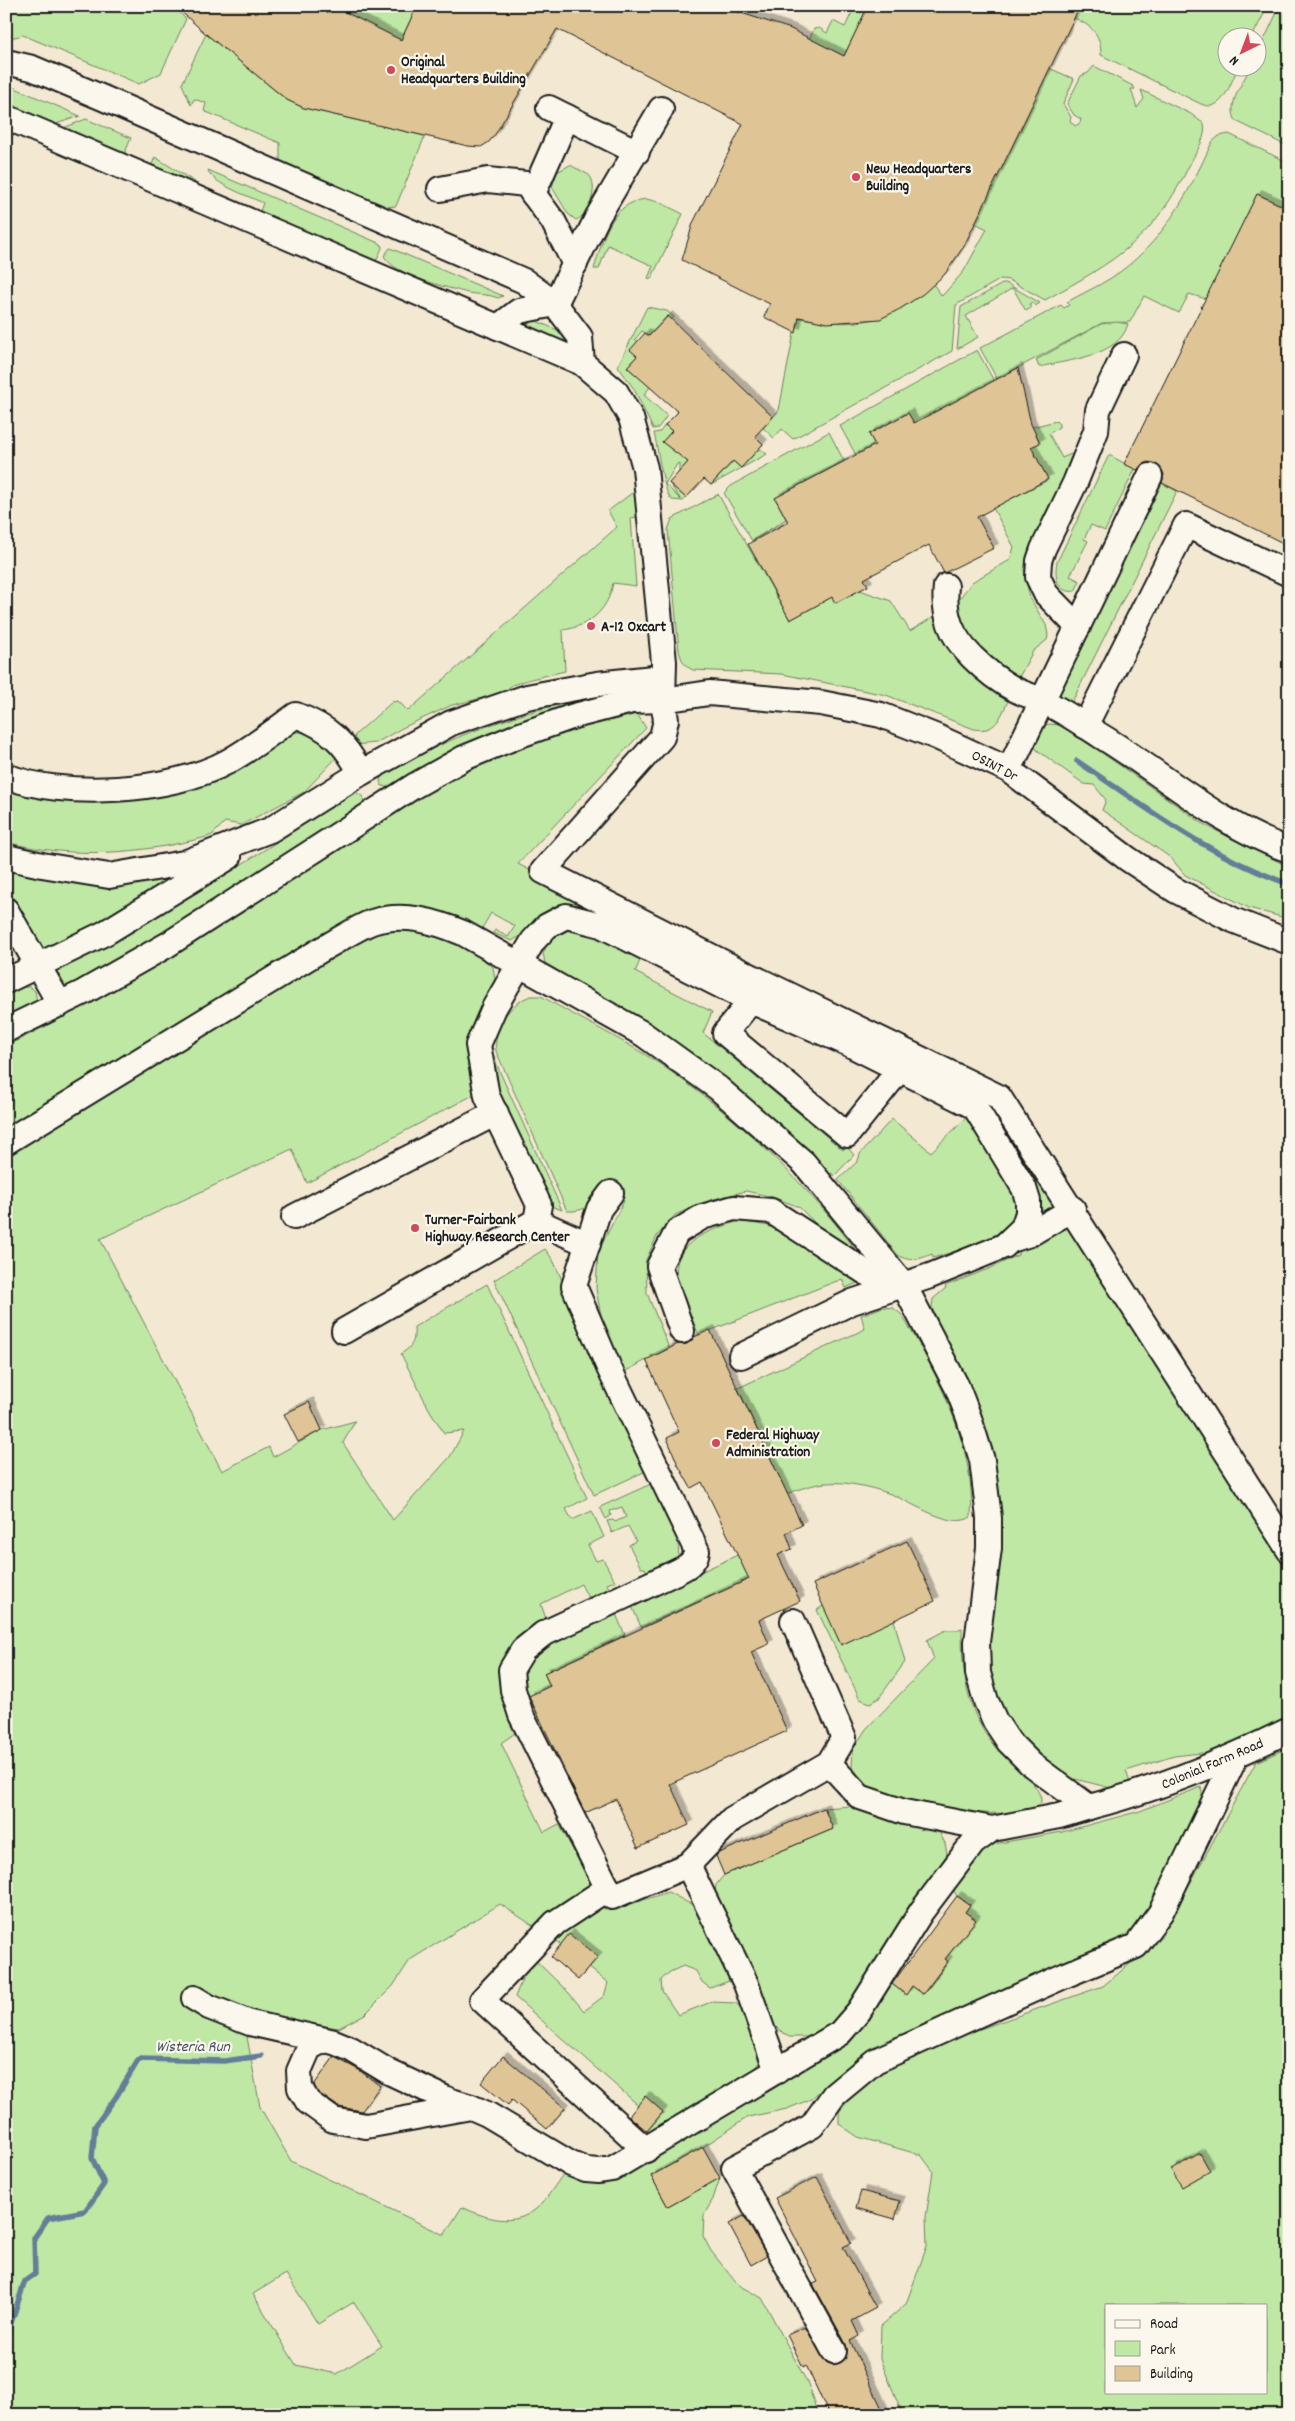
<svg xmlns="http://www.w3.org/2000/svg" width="1295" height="2421" viewBox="0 0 1295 2421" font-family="Dekko,sans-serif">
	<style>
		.green { fill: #bfe8a4; stroke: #6e8260; fill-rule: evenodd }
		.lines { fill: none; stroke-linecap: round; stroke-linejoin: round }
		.stream { stroke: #627e98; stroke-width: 5.5 }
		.building { fill: #dfc595; stroke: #1c1c1c; filter: url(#shadow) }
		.minor-casing { stroke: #1c1c1c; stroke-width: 28 }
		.minor { stroke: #fbf7ec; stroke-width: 24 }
		.poi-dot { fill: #d1495b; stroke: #fbf7ec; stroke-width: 2 }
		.labels { text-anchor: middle; stroke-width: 4.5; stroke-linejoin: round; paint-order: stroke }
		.poi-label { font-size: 15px; font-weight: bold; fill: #1c1c1c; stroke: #fbf7ec; text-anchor: start }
		.street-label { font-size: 15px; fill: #1c1c1c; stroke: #fbf7ec }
		.water-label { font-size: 16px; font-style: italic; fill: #455564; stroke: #fbf7ec }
	</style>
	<defs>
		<filter id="shadow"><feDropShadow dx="4.5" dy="-4.5" stdDeviation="0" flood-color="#0004"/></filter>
	</defs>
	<rect width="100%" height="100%" fill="#f3e8d2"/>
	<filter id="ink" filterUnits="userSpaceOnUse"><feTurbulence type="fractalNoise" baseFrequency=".02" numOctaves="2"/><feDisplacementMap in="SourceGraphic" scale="10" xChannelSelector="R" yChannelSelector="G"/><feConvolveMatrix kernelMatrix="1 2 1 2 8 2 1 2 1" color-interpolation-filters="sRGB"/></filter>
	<g filter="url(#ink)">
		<g class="green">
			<polygon points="6,6 173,6 186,19 161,73 139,84 23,35 6,39"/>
			<polygon points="333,6 417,6 401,40"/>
			<polygon points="855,6 868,6 844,56 809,39 814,29 819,28 827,33 833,21 845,27"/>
			<path d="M1080 6H1268L1252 37 1228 38V68H1238C1230 83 1223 114 1201 104L1101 55C1101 34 1092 26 1074 18Z"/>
			<path d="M1280 6H1289V147L1236 121C1226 104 1243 83 1250 68H1258V53Z"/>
			<polygon points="206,34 287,100 304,108 425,136 396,206 386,207 280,161 280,143 204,111 206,103 194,99 191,105 182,84"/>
			<path d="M1094 66 1133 86 1135 89H1131L1137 108 1144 99 1141 90 1191 114 1204 124C1207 137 1197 150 1191 162 1154 239 1117 260 1045 300L1009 280 1001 279 956 305 952 351 793 439 782 429 774 438 763 428 779 410 797 317C853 329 890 324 933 284L942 296 964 271 987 229 975 223 1049 68 1074 79 1063 104 1071 117 1070 121 1075 126 1080 123 1081 119 1074 115 1067 104 1081 76 1088 73Z"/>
			<polygon points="6,84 80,116 53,125 6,105"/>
			<polygon points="86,119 131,138 124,155 61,129"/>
			<path d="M1229 134 1289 163V209L1257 194 1206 299 1189 294 1179 313 1144 296 1130 322 1102 323 997 379 980 348 1061 305 1064 308 1069 305 1067 302C1081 294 1097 287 1111 278 1161 246 1188 195 1212 142L1219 136Z"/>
			<polygon points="155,157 195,182 192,185 151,167"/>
			<path d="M570 165 589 175C599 186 590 214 576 220L568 214 552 187 557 172Z"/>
			<path d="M208 170 381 244 382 248 376 261 259 214 263 203C249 196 212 184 208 170Z"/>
			<path d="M646 199 659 202 683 214 651 279 648 278 653 266 608 245 599 269H594C603 239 610 203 646 199Z"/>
			<path d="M390 248 503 296 498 298C488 294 479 295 468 293 446 287 395 276 384 256Z"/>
			<polygon points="1004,283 1006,283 1040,303 1035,306 1032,302 1029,304 1031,308 1026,311 1013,288 966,316 978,337 957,349 961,307"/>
			<polygon points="647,307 667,311 674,317 672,320 667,316 649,336 642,331 635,339 638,342 631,350 637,356 627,367 650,387 644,395 667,416 658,428 653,429 634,389 618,366"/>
			<polygon points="534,320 562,332 565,338 563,341 527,328 527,322"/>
			<path d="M1117 322 1128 324C1119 357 1068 360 1039 367L1036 360 1101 324Z"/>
			<polygon points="977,350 994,381 914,423 908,413 869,434 875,445 856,455 840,426"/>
			<path d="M1056 421 1059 424V427L1049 434 1062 458 1071 454 1073 459 1031 549 1024 570 1030 598 1046 625 1048 635 1047 640 1033 651 1017 681C989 664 959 637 956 603L972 582 1010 560 1014 547 993 508 1048 480 1031 447 1040 442 1032 427Z"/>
			<path d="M665 425 672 431 663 442 688 462 679 473V463L677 464 665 484 681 500 669 483 686 498 683 501 672 500C663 493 658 448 654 433L660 432Z"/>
			<polygon points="829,432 844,461 775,498 786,519 752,541 724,493 731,486"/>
			<polygon points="759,448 767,454 711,485 733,461 741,468"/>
			<path d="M1109 455 1135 469 1105 531 1091 525 1084 539 1088 541 1070 576 1080 581 1075 591C1057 594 1054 576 1057 562Z"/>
			<polygon points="1162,483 1177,491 1070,706 1060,697 1058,691"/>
			<path d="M632 493 636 495 638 517 631 518 636 586 613 583C608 610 590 626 563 630L565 671 531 679 512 685 504 692 492 696 452 705 402 728 376 743 354 745 355 735 392 702 398 701 408 711 617 527 608 511Z"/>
			<path d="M718 494 790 620 832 597 836 603 860 590 891 601 910 631 935 616 943 637 1009 699C1000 717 997 733 974 729L886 695 782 674 693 670C684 666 682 661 679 651L668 530 672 519Z"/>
			<path d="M560 704 565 705V707L390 789 381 785 380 780 382 775C441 741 494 721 560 704Z"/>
			<path d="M637 714 646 728 518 864 654 936 652 941 589 909 569 907 531 929 527 927 524 933 512 941 493 933 495 930 508 937 515 926 491 913 481 930 396 909 6 1132V1046C118 992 221 925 325 858 386 819 445 774 514 748 553 733 596 725 637 714Z"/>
			<polygon points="1048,724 1062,725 1205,825 1289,867 1289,919 1249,908 1185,875 1171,858 1102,810 1106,800 1094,785 1084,784 1037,750 1034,745 1040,728"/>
			<path d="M295 732C316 731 325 742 337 757L304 792 241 825 225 822 212 835 207 837C141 854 72 859 6 842V787L78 801Z"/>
			<polygon points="356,792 363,797 364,807 89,982 63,989 57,976 63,967 196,893"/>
			<polygon points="6,870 114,882 159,877 163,880 164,886 147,899 45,952 6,885"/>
			<polygon points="576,925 642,956 635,972 712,1012 703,1033 843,1150 846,1146 854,1155 834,1176 832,1173 829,1175 563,978 565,975 545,963 543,953 549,941 547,935"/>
			<path d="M404 927 424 929 481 954 480 957 493 967 495 979 486 996 490 999C471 1040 462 1047 477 1093L307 1183 292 1149 100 1239 222 1471 269 1447 273 1457 322 1430 355 1421 343 1443 393 1520 450 1457 464 1431 444 1433 429 1409 401 1354C413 1346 415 1341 414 1327L487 1284 587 1498 566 1509 572 1520 592 1511 604 1537 588 1545 596 1561 603 1559 615 1581 607 1584 611 1593 595 1599 587 1596 581 1584 541 1604 546 1619 543 1624 525 1633 514 1645 518 1731 501 1743 544 1832 559 1824 604 1907 619 1908 668 1892 696 1907 732 1980 710 1988 702 1982 696 1971 683 1966 670 1972 661 1980 662 1991 678 2015 711 2002 736 2003 749 2017 763 2050 759 2064 739 2083 648 2138 647 2131 663 2112 645 2097 638 2105 515 1997 531 1956 569 1993 584 2011 604 1996 608 1983 555 1940 500 1904 410 1960 393 1986 365 2014 339 2028 283 2020 247 2037 260 2107 291 2161 444 2235 462 2207C485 2218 513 2228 536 2209 547 2200 556 2183 565 2172L585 2183 619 2179 853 2038 892 1984 906 1994 912 1986 924 1994 948 1962 936 1952 975 1920 965 1912 970 1905 957 1896 951 1887 978 1853 988 1845 1062 1832 1140 1811 1201 1787 1203 1800 1196 1810 1169 1882 1129 1934 1090 1955 852 2066 826 2085 811 2099 787 2109 748 2117 703 2147 651 2176 668 2207 720 2178 713 2199 704 2215 703 2236 711 2251 738 2285 762 2298 807 2382 818 2415H6V1154L327 960 385 930ZM286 2274 318 2324 354 2302 382 2346 337 2374 296 2365 253 2294Z"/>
			<polygon points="21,987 30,987 35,991 37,1001 31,1007 6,1019 6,993"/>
			<path d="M531 996H541C580 1019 622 1039 660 1064 739 1118 808 1184 864 1261L831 1239 799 1207 773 1197 746 1191 710 1200 675 1215 657 1236 646 1260 647 1293 669 1348 624 1372 604 1332 596 1289 598 1252 624 1201 607 1188C595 1202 587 1212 567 1211L496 1051C493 1028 509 1003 531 996Z"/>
			<polygon points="493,1038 491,1048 499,1070 562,1210 551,1206 493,1084 488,1048"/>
			<polygon points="983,1098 990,1106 1148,1354 1151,1353 1269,1539 1289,1566 1289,1722 1217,1756 1201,1753 1174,1756 1126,1771 1131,1785 1111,1788 1071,1778 1026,1745 1005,1720 987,1671 992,1600 998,1554 934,1321 937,1319 932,1308 933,1299 946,1288 945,1286 991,1268 1018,1255 1031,1234"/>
			<path d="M966 1118 1006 1173 1017 1197V1217C991 1244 968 1247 933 1258L932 1254C920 1259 910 1263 898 1255L838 1180 858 1161 860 1154 892 1119 931 1152Z"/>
			<path d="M738 1221 776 1227 859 1282 846 1288 842 1279 699 1335C684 1300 655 1260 702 1235 713 1229 726 1226 738 1221Z"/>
			<polygon points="545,1249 553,1260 648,1470 594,1495 494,1280"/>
			<path d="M883 1307 893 1308 901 1314C936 1370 977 1450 971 1517 953 1530 912 1503 893 1495 878 1489 860 1485 844 1483 824 1481 806 1486 787 1494L738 1388 865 1329 861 1315Z"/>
			<polygon points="653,1483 663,1509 679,1542 678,1559 648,1574 645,1568 641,1568 629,1545 636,1541 628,1526 612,1533 607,1521 613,1520 615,1522 626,1517 622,1507 610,1511 611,1515 606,1519 600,1507"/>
			<polygon points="744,1552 756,1576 641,1627 631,1604"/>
			<polygon points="823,1606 894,1620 905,1662 879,1698 870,1703 860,1699 817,1610"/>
			<polygon points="615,1612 625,1635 544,1673 550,1686 529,1697 540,1720 535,1722 519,1680 534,1650"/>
			<path d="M962 1628C962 1670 965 1708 992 1743 1004 1760 1043 1783 1041 1803 1018 1826 894 1806 869 1787 862 1782 857 1773 852 1766L853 1749 866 1729 934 1659 927 1640 946 1630H956Z"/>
			<path d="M1289 1747V2415H903L880 2359 881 2326 906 2304 927 2246 926 2217 933 2171 921 2155 858 2137 839 2124V2112L860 2086 920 2050 1103 1986 1160 1939 1256 1762ZM1106 2305H1266V2392H1106Z"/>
			<polygon points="852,1806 938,1830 945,1843 947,1854 851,2007 825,2032 810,2037 789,2037 774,2026 714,1899 716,1885 724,1875 833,1829 824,1808"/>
		</g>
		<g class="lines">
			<g class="stream">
				<path d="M1077 761C1147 808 1208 856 1289 884"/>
				<polyline points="6,2338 25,2281 35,2274 34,2238 48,2218 85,2211 104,2184 92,2158 95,2126 116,2097 139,2059 224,2061 261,2056"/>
			</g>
		</g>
		<g class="building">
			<polygon points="175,6 333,6 401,40 417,6 738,6 735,11 791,29 844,56 868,6 1080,6 964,246 945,274 923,294 900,309 880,319 827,323 799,317 796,333 764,317 770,304 682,260 693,223 743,124 557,29 496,133 489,142 481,147 468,146 304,108 287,100 206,34"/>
			<polygon points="1257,194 1289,209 1289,546 1162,483 1164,474 1156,464 1148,462 1142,465 1137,470 1124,464"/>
			<polygon points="668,316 773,417 755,436 763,444 741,468 733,461 711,485 704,479 686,498 669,483 688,462 662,442 672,431 665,425 678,412 627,367 637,356 630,350 645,333 649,336"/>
			<polygon points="1018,368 1031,424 1040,443 1031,447 1048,479 977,517 994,548 944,573 929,545 864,579 868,586 835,603 832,597 790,620 748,544 788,522 775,498 875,445 869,434 908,413 914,423"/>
			<polygon points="710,1330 802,1525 786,1533 792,1549 778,1555 800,1601 759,1620 769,1644 751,1652 787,1731 670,1784 689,1825 638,1848 616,1799 585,1813 529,1696 550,1686 544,1673 749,1579 702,1482 691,1488 678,1465 667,1438 679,1432 646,1360 678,1344 687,1344 694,1337"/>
			<polygon points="309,1402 322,1430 298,1442 284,1414"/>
			<polygon points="907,1541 935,1601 841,1645 813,1584"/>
			<polygon points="824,1808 833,1829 724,1875 716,1856 719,1853"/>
			<polygon points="957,1896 970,1905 965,1912 976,1920 945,1959 948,1961 923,1994 912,1986 906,1995 892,1984"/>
			<polygon points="569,1934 598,1957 578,1980 551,1957"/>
			<polygon points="503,2056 565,2108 547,2129 512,2100 508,2105 481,2083"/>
			<polygon points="334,2057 359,2070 380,2086 362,2111 339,2107 318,2093 314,2085"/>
			<polygon points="645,2096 663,2112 647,2131 629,2116"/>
			<polygon points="703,2147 720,2178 668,2207 651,2176"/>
			<polygon points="1200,2153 1210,2171 1182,2187 1171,2170"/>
			<polygon points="817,2177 851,2243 843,2247 876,2308 852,2321 859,2336 850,2341 885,2415 829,2415 806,2365 803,2367 787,2335 805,2327 826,2362 833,2365 840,2363 846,2358 846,2344 813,2284 818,2282 775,2198"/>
			<polygon points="861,2191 900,2201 895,2219 856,2208"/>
			<polygon points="744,2216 767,2256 751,2265 729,2224"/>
		</g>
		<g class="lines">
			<g class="minor-casing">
				<g id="minor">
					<polyline points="6,62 32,68 103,98 524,281 555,304 580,337 582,363"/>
					<polyline points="549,108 637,152"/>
					<polyline points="6,117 582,363 616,392 631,418 645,468 664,662 663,700 666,720 662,737 543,871 734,968 999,1097 1289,1550"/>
					<polyline points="440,189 488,180 526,184 553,221 575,264"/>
					<polyline points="533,194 567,117"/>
					<polyline points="555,304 598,216 661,109"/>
					<polyline points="498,327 519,311 555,304"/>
					<path d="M946 586C943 615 951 636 972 657 984 669 999 681 1014 689 1023 694 1033 696 1042 701 1063 710 1082 724 1101 736 1164 774 1218 825 1289 850"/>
					<polyline points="1078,627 1046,594 1038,577 1039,561 1043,549 1075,483 1096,431 1098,410 1124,355"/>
					<polyline points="1085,726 1186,525 1289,574"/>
					<polyline points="1009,770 1150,476"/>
					<path d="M6 776C63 799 172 792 227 762 251 749 274 731 296 715 330 728 344 742 361 773"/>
					<polyline points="6,857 42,865 109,876 184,863 270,830 361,773 451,723 527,697 597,684 663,677"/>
					<polyline points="6,910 60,1004"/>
					<polyline points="6,981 105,933 229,857"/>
					<polyline points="751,1001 725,1033 847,1135 900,1069"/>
					<polyline points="6,1030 84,992 167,945 414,786 464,758 520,735 574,716 632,701 663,700 709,693 821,703 881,715 937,737 1009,770 1128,859 1175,890 1233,920 1289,942"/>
					<path d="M6 1142 324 948C339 940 356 928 372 922 403 912 434 921 463 933L643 1034 718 1088 804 1163 904 1285 957 1387 969 1418 982 1460 989 1518V1548L977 1642 978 1673 986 1701 995 1721 1009 1742 1032 1765 1089 1807C1159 1789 1224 1762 1289 1730"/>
					<path d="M611 1193 599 1209 574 1286 609 1368 697 1551C695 1565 682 1569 670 1575L543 1634 523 1650 511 1670 513 1690 521 1715 612 1897 688 1865 746 1984 777 2071"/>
					<polyline points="294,1217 496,1113"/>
					<polyline points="536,1221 588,1244"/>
					<polyline points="1011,1240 1030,1234 1073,1209"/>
					<polyline points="344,1331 536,1221 539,1205 487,1096 478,1045 494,1008 533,941 547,926 566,916 601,925 751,1001 849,1044 975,1107 1024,1188 1028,1201 1028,1213 1023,1228 1004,1246 930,1276 852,1302 741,1356"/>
					<polyline points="682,1331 659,1266 677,1232 702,1217 734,1208 771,1211 873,1277 904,1285"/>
					<polyline points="829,1763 860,1797 904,1812 992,1829"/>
					<polyline points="688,1865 732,1819 829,1763 844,1738 793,1621"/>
					<polyline points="608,1888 555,1923 482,2000 646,2150"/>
					<polyline points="194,1998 209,2007 250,2023 334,2042 351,2049 389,2072 451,2101 471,2107"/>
					<polyline points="324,2040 309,2048 299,2071 300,2088 308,2102 333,2120 366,2126 471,2107 487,2114 571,2164 586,2170 599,2171 612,2169 840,2033 859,2011 921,1912 973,1843 992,1829 1059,1816 1089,1807"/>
					<polyline points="834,2351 734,2168 812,2126 834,2095 875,2061 1066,1975 1136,1946 1161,1912 1236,1756"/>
				</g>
			</g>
			<use href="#minor" class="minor"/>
		</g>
	</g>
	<g class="poi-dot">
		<circle cx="391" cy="70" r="5"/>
		<circle cx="856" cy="177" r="5"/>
		<circle cx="591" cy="626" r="5"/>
		<circle cx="415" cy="1228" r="5"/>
		<circle cx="716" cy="1443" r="5"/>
	</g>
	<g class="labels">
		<g class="poi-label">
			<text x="401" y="66">Original<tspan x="401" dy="17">Headquarters Building</tspan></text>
			<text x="866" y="173">New Headquarters<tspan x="866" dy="17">Building</tspan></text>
			<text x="601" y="631">A-12 Oxcart</text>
			<text x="425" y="1224">Turner-Fairbank<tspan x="425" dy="17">Highway Research Center</tspan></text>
			<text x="726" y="1439">Federal Highway<tspan x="726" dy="17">Administration</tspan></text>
		</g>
		<g class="street-label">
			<text transform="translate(995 765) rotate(28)" y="5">OSINT Dr</text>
			<text transform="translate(1212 1763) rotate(-23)" y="5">Colonial Farm Road</text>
		</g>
		<g class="water-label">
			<text x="193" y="2051">Wisteria Run</text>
		</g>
	</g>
	<rect width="1295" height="2421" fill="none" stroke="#fbf7ec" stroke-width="25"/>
	<rect x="12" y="12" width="1270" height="2396" fill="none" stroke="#1c1c1c" stroke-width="2" filter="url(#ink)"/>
	<rect x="1105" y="2304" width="162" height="90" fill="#fbf7ec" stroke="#a29f99"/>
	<rect x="1115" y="2320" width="25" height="8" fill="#fbf7ec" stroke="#a29f99"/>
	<text x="1150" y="2328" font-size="15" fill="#1c1c1c">Road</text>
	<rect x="1115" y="2341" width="25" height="15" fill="#bfe8a4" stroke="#a29f99"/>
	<text x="1150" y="2354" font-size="15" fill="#1c1c1c">Park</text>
	<rect x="1115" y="2366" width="25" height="15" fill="#dfc595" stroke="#a29f99"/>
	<text x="1150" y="2378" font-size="15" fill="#1c1c1c">Building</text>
	<g transform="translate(1242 52) rotate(222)"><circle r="24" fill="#fbf7ec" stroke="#a29f99"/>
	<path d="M0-4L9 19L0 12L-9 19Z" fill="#d1495b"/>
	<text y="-8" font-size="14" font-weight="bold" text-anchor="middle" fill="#1c1c1c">N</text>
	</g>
</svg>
